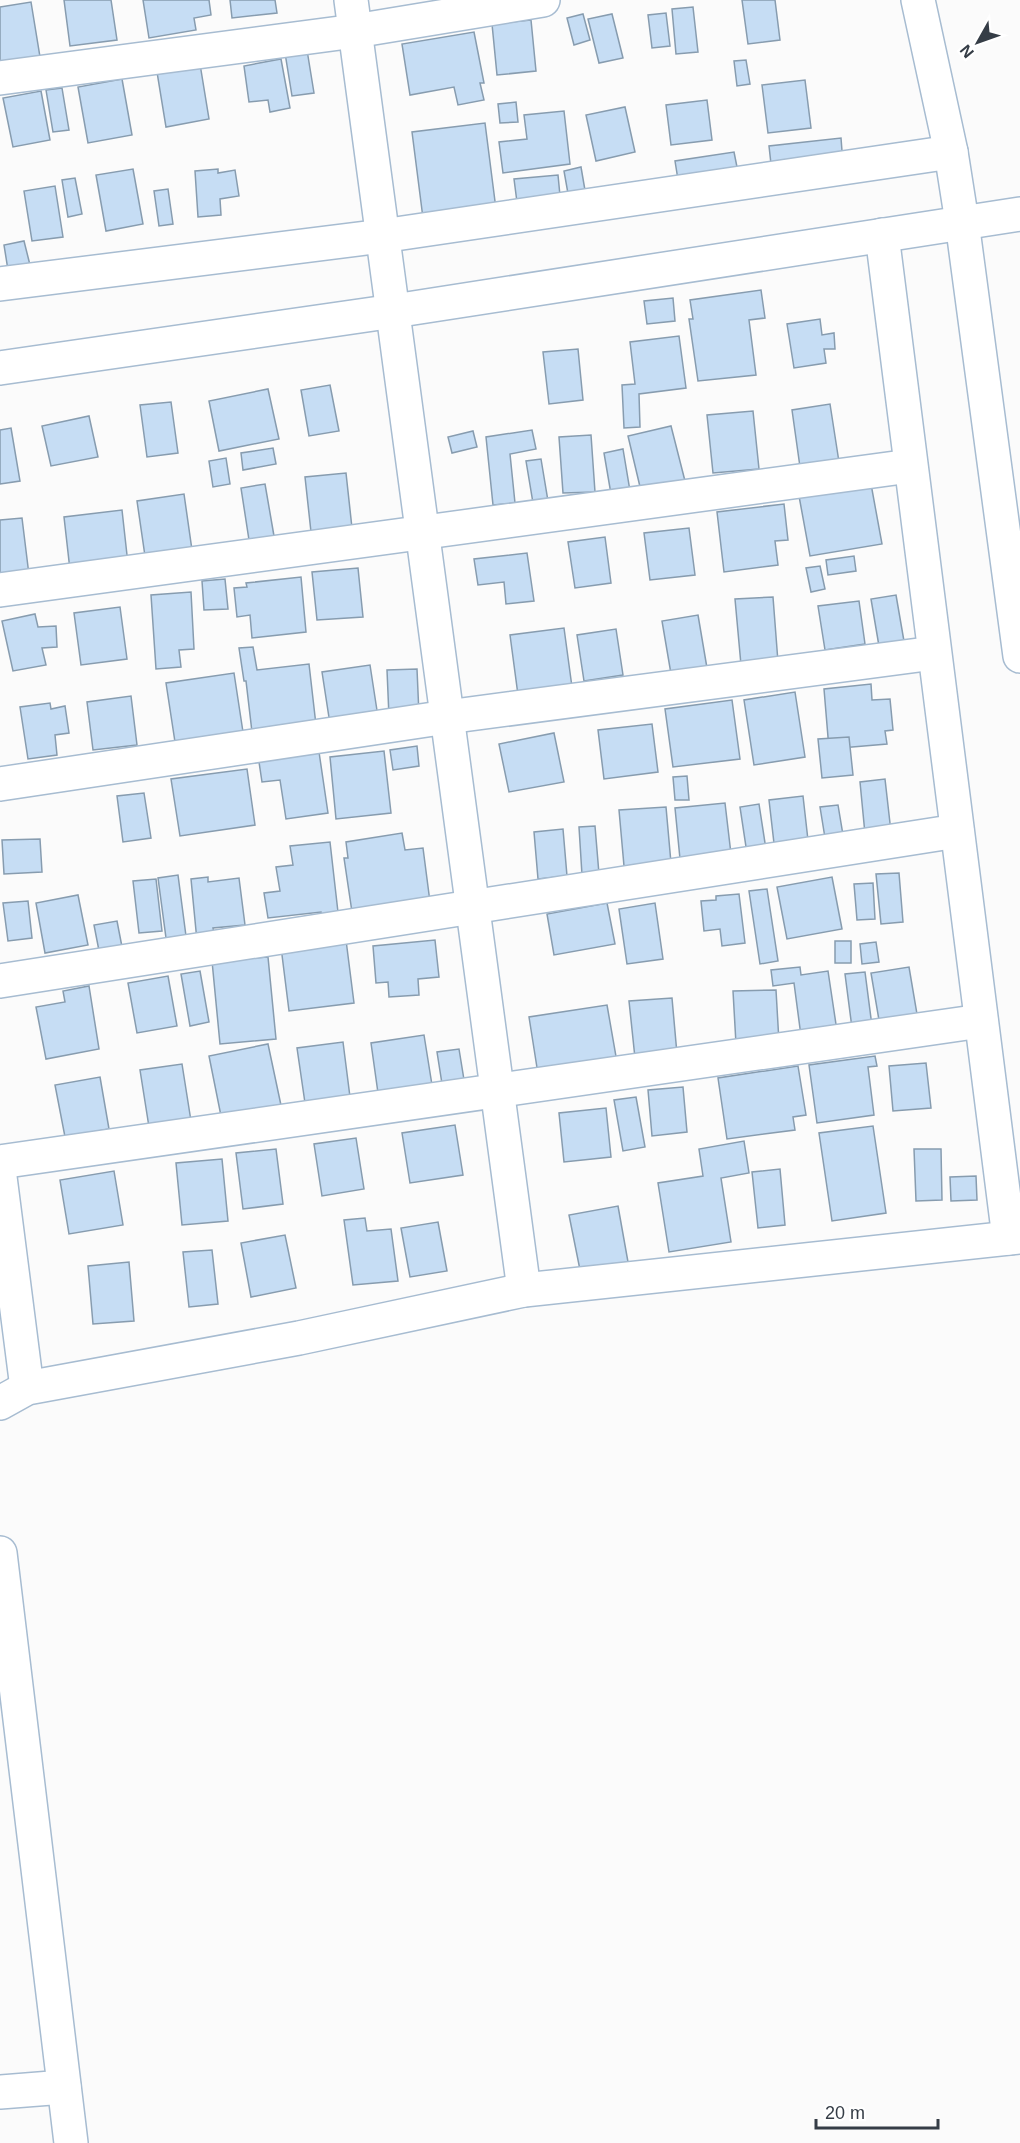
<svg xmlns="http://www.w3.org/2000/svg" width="1020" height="2143" viewBox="0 0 1020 2143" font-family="Arial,sans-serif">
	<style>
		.building { fill: #c6ddf4; stroke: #879caf; stroke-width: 1.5 }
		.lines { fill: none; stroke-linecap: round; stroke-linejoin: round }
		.minor-casing { stroke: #a7bcd1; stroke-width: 36 }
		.minor { stroke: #fff; stroke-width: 33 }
	</style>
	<rect width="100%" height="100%" fill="#fbfbfb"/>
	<g class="building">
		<polygon points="64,0 111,0 117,40 70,46"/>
		<polygon points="143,0 209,0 211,15 194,18 196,30 149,38"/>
		<polygon points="230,0 275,0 277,13 232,18"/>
		<polygon points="742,0 775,0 780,40 748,44"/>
		<polygon points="31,2 40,57 0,64 0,7"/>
		<polygon points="693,7 698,52 676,54 672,9"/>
		<polygon points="666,13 670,46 652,48 648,15"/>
		<polygon points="583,14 590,40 574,45 567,18"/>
		<polygon points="612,14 623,58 599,63 588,19"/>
		<polygon points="531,20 536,71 497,75 492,24"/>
		<polygon points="474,32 484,83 480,83 484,100 458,105 454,87 410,95 402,44"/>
		<polygon points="307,50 314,93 292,96 285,53"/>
		<polygon points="281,59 290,108 270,112 268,100 249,102 244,66"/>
		<polygon points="746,60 750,84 737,86 734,61"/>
		<polygon points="200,64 209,119 166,127 157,72"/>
		<polygon points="122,79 132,135 88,143 78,87"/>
		<polygon points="805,80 811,128 768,133 762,85"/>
		<polygon points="62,88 69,130 53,132 46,90"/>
		<polygon points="41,91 50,140 13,147 3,98"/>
		<polygon points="707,100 712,140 671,145 666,105"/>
		<polygon points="516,102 518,122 500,123 498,104"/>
		<polygon points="625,107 635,152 596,161 586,115"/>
		<polygon points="564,111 570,164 503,173 499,142 527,139 524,115"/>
		<polygon points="485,123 497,217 424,226 412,132"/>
		<polygon points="841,138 843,164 772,173 769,146"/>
		<polygon points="734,152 739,177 679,186 675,161"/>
		<polygon points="581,167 587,202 570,205 564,171"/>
		<polygon points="133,169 143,224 106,231 96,175"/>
		<polygon points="218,169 218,173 235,170 239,196 220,199 221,215 198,217 195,171"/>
		<polygon points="558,175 561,206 518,210 514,179"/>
		<polygon points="75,178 82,214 68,217 62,180"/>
		<polygon points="55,186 63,237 32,241 24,191"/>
		<polygon points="168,189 173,224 159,226 154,191"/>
		<polygon points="24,241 30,265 8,270 4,245"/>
		<polygon points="761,290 765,318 749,320 756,375 698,381 689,319 693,319 690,300"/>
		<polygon points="673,298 675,321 647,324 644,301"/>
		<polygon points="820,319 822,335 834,333 835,349 824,349 826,363 794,368 787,324"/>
		<polygon points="679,336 686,388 639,394 640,427 624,428 622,385 635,384 630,342"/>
		<polygon points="578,349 583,400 549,404 543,352"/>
		<polygon points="330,385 339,431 309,436 301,390"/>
		<polygon points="268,389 279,439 219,451 209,401"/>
		<polygon points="171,402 178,453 147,457 140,405"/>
		<polygon points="830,404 839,462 800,467 792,410"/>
		<polygon points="753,411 759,469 713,473 707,415"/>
		<polygon points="89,416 98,457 51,466 42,426"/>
		<polygon points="671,426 685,481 641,491 628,436"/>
		<polygon points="11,428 20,481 0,484 0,430"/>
		<polygon points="532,430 536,449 510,454 515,503 493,505 486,437"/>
		<polygon points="473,431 477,447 452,453 448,437"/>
		<polygon points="591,435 595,492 563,493 559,437"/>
		<polygon points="273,448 276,464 243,470 241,453"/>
		<polygon points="623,449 631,497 612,500 604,453"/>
		<polygon points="226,458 230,484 213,487 209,461"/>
		<polygon points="541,459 550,513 535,515 526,461"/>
		<polygon points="346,473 352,528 311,532 305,477"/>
		<polygon points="265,484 274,536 249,540 241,488"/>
		<polygon points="871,484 882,544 810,556 799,496"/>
		<polygon points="184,494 192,550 145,556 137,501"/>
		<polygon points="784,504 788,540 775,541 778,565 724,572 717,512"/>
		<polygon points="122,510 128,564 70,570 64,517"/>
		<polygon points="22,518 29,575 0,578 0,520"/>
		<polygon points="689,528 695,575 650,580 644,533"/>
		<polygon points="605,537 611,583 575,588 568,542"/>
		<polygon points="527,553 534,601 506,604 504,582 478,585 474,559"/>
		<polygon points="854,556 856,571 828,575 826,560"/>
		<polygon points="820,566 825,589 811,592 806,568"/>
		<polygon points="358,568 363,617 317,620 312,572"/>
		<polygon points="301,577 306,632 252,638 250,615 237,617 234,588 247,587 246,583"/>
		<polygon points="225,579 228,609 204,610 202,581"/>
		<polygon points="191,592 194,649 179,650 181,667 156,669 151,595"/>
		<polygon points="896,595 905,647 880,652 871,599"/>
		<polygon points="773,597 778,662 741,665 735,599"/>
		<polygon points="859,601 865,644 825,650 818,606"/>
		<polygon points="120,607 127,659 81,665 74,613"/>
		<polygon points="35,614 38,627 56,626 57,647 42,648 46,665 13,671 2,621"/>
		<polygon points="698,615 707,668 671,674 662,621"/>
		<polygon points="564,628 572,687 518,695 510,635"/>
		<polygon points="616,629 623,675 584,681 577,635"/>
		<polygon points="253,647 257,670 309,664 316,725 252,732 246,681 244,681 239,648"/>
		<polygon points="370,665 378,717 330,724 322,672"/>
		<polygon points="417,669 419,715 389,717 387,670"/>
		<polygon points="234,673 243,732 175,742 166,683"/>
		<polygon points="871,684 872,700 890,699 893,730 885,731 887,744 829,749 824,689"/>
		<polygon points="795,692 805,757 754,765 744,700"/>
		<polygon points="131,696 137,745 93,750 87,702"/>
		<polygon points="732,700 740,759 673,767 665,709"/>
		<polygon points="50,703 51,709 65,706 69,733 55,735 57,755 28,759 20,707"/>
		<polygon points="652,724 658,772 604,779 598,730"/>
		<polygon points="554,733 564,782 509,792 499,744"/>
		<polygon points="849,737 853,775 822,778 818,739"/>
		<polygon points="417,746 419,766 393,770 390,750"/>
		<polygon points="384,751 391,813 336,819 330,757"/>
		<polygon points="319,752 328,813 286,819 280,780 262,782 259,762"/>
		<polygon points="247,769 255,825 180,836 171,779"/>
		<polygon points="687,776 689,800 675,800 673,777"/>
		<polygon points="885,779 891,832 865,834 860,782"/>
		<polygon points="144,793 151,838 123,842 117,796"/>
		<polygon points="803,796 809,849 775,852 769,800"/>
		<polygon points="725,803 731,854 681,869 675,808"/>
		<polygon points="759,804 767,856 748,860 740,807"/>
		<polygon points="838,805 844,841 826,844 820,807"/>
		<polygon points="666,807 671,863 624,866 619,810"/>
		<polygon points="595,826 599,874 582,875 579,827"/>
		<polygon points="563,829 567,876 538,879 534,832"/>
		<polygon points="402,833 405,850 423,848 430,902 352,912 344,858 348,858 346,842"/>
		<polygon points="40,839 42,872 4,874 2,840"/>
		<polygon points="330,842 339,921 323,923 321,912 268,918 264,893 280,891 276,867 293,865 290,846"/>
		<polygon points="899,873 903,922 881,924 876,874"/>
		<polygon points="178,875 186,936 166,938 158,878"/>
		<polygon points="208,877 208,882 239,878 245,925 213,928 215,939 197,941 191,879"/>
		<polygon points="832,877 842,929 787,939 777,887"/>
		<polygon points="156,879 162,931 139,933 133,881"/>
		<polygon points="873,883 875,919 857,920 854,884"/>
		<polygon points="767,889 778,961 760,964 749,891"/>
		<polygon points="739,894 745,943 722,946 720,929 704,931 701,901 716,900 716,896"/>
		<polygon points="78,895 88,945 45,953 36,903"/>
		<polygon points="28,901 32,938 8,941 3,903"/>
		<polygon points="607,903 615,944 554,955 547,914"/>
		<polygon points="655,903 663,959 627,964 619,909"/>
		<polygon points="117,921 123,952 100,956 94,925"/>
		<polygon points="346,940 354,1003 289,1011 281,947"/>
		<polygon points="435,940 439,977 418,979 419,995 389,997 388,982 376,983 373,946"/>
		<rect x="835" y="941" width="16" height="22"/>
		<polygon points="876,942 879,962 862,964 860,944"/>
		<polygon points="268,957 276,1039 220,1044 212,961"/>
		<polygon points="800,967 801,975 828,971 837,1031 801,1036 794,983 773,986 771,970"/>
		<polygon points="909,967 918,1020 880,1026 871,973"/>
		<polygon points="200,971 209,1022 190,1026 181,974"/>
		<polygon points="865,972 872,1026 852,1028 845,974"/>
		<polygon points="168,976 177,1026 137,1033 128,983"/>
		<polygon points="89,986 99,1049 46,1059 36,1007 65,1002 63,991"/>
		<polygon points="776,990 779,1042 736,1044 733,991"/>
		<polygon points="672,998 677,1054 635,1058 629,1001"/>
		<polygon points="607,1005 617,1062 538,1074 529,1017"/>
		<polygon points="424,1035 432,1085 378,1093 371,1043"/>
		<polygon points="343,1042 350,1097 305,1103 297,1048"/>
		<polygon points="268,1044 282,1110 222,1121 209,1056"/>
		<polygon points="459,1049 465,1086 443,1090 437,1052"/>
		<polygon points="875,1056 877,1066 868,1067 874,1115 817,1123 809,1065"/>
		<polygon points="926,1063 931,1108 893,1111 889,1066"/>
		<polygon points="182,1064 191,1121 149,1127 140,1070"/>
		<polygon points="798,1066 806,1115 793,1117 795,1130 727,1139 718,1078"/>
		<polygon points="100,1077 109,1129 65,1137 55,1085"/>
		<polygon points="683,1087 687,1132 652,1136 648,1090"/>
		<polygon points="636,1097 645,1147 623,1151 614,1100"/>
		<polygon points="606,1108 611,1157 564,1162 559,1113"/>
		<polygon points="455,1125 463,1175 410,1183 402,1133"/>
		<polygon points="873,1126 886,1213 832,1221 819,1133"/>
		<polygon points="356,1138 364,1189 322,1196 314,1144"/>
		<polygon points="744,1141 749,1173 721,1178 731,1242 669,1252 658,1183 703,1176 699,1149"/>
		<polygon points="276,1149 283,1204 243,1209 236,1153"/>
		<polygon points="914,1149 941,1149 942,1200 916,1201"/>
		<polygon points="222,1159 228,1221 182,1225 176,1163"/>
		<polygon points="780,1169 785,1225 758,1228 752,1172"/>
		<polygon points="114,1171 123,1225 69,1234 60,1180"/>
		<polygon points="976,1176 977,1200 951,1201 950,1177"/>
		<polygon points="618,1206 628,1262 580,1270 569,1215"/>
		<polygon points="365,1218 367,1231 391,1229 398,1281 353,1285 344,1220"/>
		<polygon points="438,1222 447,1271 410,1277 401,1228"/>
		<polygon points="285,1235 296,1288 251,1297 241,1243"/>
		<polygon points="212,1250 218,1304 189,1307 183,1252"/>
		<polygon points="129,1262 134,1321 93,1324 88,1266"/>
	</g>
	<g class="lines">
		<g class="minor-casing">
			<g id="minor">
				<polyline points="351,0 524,1290"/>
				<polyline points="918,0 951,152 962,222 1020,656"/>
				<polyline points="0,78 355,31 543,0"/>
				<polyline points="882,235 1009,1238"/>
				<polyline points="0,284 382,236 951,152"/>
				<polyline points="0,368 394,311 1020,214"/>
				<polyline points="0,590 910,466"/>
				<polyline points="0,784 447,717 934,653"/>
				<polyline points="0,981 957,831"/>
				<polyline points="0,1162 981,1021"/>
				<polyline points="0,1177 27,1388"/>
				<polyline points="0,1403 27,1388 299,1338 524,1290 1020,1237"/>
				<polyline points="0,1553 71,2143"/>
				<polyline points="0,2092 64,2087"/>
			</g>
		</g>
		<use href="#minor" class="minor"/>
	</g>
	<g transform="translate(978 42) rotate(230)" stroke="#ffffff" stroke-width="4.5" paint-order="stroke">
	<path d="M0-4.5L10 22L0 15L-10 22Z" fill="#353d46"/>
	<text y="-9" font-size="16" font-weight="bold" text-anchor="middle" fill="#353d46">N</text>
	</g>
	<path d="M816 2119v9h122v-9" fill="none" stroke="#353d46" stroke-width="3"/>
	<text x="825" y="2119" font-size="18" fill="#353d46" stroke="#ffffff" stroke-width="4.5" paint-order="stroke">20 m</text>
</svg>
